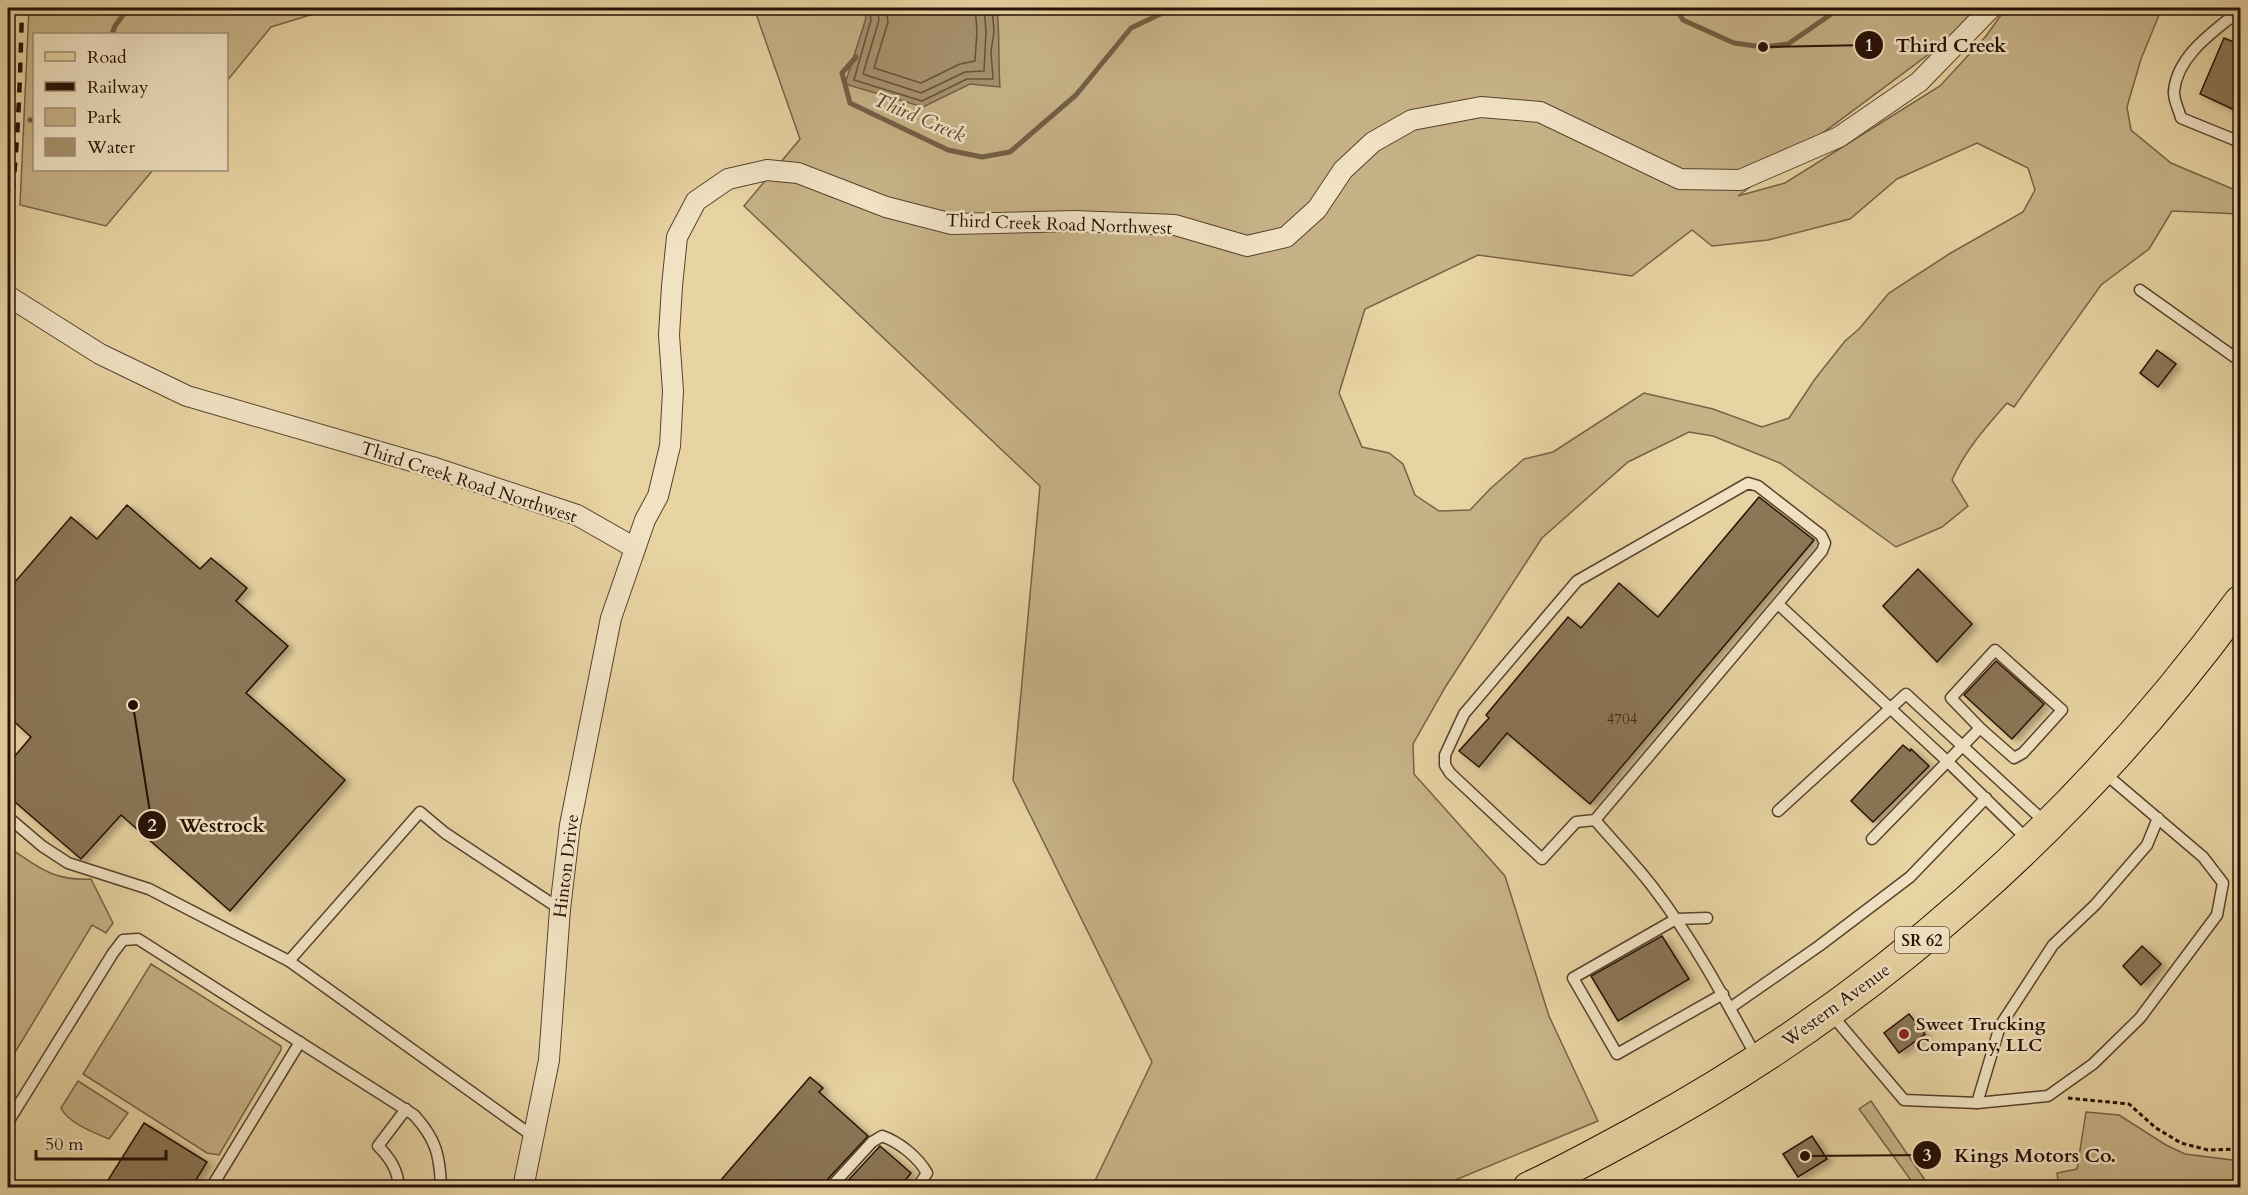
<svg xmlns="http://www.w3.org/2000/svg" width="2248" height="1195" viewBox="0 0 2248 1195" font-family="Cardo,serif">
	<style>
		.green { fill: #c7b287; stroke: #776246; stroke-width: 1.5; fill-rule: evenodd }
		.water { fill: #a6916d; stroke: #735e44; stroke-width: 1.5 }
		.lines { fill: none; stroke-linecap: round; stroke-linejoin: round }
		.shore { stroke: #66513a; stroke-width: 1.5 }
		.stream { stroke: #735e44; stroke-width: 5 }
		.building { fill: #8b7657; stroke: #271106; stroke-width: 1.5; filter: url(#shadow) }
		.lane-casing { stroke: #57422d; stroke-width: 13 }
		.street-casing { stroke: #57422d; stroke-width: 22 }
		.primary-casing { stroke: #271106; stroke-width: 34 }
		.path { stroke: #271106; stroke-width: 3; stroke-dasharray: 4.5 3; stroke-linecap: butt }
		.lane { stroke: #f0e2c3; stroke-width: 10 }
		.street { stroke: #f0e2c3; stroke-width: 20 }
		.primary { stroke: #e8d3a2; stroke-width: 32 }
		.rail { stroke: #271106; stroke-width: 4.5; stroke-dasharray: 10 10; stroke-linecap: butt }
		.poi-dot { fill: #8f2418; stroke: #f0e2c3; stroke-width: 2 }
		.labels { text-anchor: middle; stroke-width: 5; stroke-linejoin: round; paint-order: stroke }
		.number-label { font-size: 15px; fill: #402a1a }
		.shield { fill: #f0e2c3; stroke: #63503f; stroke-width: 1.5 }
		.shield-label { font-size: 16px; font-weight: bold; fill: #271106 }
		.street-label { font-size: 18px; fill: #271106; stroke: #f0e2c3 }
		.poi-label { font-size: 18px; font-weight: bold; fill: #271106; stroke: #f0e2c3; text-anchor: start }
		.water-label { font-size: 20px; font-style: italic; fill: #5a442f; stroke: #f0e2c3 }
		.leader { fill: none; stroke: #271106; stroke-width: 2 }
		.callout-dot { fill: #271106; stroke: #f0e2c3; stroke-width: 2 }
		.mark-label { font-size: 18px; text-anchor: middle; font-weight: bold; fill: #fff }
		.callout-label { font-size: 20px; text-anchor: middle; font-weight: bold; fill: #271106; stroke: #f0e2c3; stroke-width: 5; stroke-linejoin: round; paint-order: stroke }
	</style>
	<defs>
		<filter id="shadow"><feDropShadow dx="5.5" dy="3" stdDeviation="3" flood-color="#0004"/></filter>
	</defs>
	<rect width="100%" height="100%" fill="#e8d3a2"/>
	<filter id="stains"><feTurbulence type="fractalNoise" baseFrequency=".00333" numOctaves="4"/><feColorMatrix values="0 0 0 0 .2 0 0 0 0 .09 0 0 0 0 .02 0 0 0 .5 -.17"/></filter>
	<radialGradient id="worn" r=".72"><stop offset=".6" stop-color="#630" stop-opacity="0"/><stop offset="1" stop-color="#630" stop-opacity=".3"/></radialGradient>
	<g class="green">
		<polygon points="29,8 333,8 271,27 227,81 226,34 34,34 34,170 153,170 106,226 20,205"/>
		<path d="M754 8H1991L1738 196 1785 183 1940 86 1986 36 2006 8H2162L2141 59 2127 107 2131 130 2171 163 2240 192V214L2172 211 2149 249 2101 285 2014 407 2007 403C1986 427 1965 450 1952 480L1968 506 1942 527 1896 547 1780 463 1713 436 1689 432 1628 462 1542 538 1446 686 1413 744 1414 774 1505 876 1549 1016 1598 1121 1436 1188 1092 1187 1152 1062 1013 780 1040 486 744 206 800 139ZM1977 143 2028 168 2035 190 2023 212 1949 254 1889 293 1859 329 1845 341 1815 379 1789 418 1762 427 1713 409 1644 393 1553 452 1524 459 1490 489 1470 510 1439 511 1415 495 1403 464 1389 453 1362 447 1339 393 1365 309 1478 255 1632 276 1692 230 1712 246 1768 240 1850 219 1897 179Z"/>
		<path d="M8 847C39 867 52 881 91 879L113 923 106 933 92 925 8 1064Z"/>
		<polygon points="151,964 281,1046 281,1050 219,1155 207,1153 83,1074"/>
		<path d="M78 1081 128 1113 109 1139C95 1133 68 1123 61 1108Z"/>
		<polygon points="1871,1101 1925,1180 1921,1187 1911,1187 1913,1183 1859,1109"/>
		<polygon points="2086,1112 2119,1115 2166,1145 2185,1154 2240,1161 2240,1187 2059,1187 2057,1173 2077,1169"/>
	</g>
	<path class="water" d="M863 8H997C1000 34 998 60 1000 87L970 84 923 107 845 84 866 18Z"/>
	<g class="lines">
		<g class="shore">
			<polyline points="869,8 871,20 854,80 922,101 967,79 993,79 991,52 994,31 992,8"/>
			<polyline points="877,8 879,20 863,74 921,93 965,72 984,71 986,31 984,8"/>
			<polyline points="886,8 888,22 874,68 921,83 960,64 975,61 977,31 975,8"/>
		</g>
		<g class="stream">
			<polyline points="1676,8 1683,20 1734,43 1763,47 1788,44 1840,8"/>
			<polyline points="112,34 115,26 128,8"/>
			<polyline points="856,57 842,73 850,103 948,150 982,157 1010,152 1076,95 1131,28 1173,8"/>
			<polyline points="30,120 34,120"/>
		</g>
	</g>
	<g class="building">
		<polygon points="2224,38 2241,45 2241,113 2200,94"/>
		<polygon points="2157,350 2176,364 2158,387 2140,373"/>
		<polygon points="1759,497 1814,540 1590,804 1507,733 1479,767 1459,751 1489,718 1486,715 1568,617 1581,628 1619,583 1658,617"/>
		<polygon points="127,505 200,569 211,558 247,588 236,601 288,646 246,693 345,780 230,911 121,815 81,859 8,796 8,764 31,737 8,716 8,590 71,517 97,539"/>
		<polygon points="1918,569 1972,624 1937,662 1883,606"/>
		<polygon points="1996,661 2044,704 2012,739 1964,695"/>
		<polygon points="1903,745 1910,751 1911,749 1929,766 1873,822 1851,801"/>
		<polygon points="1662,936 1689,979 1618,1021 1591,976"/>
		<polygon points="2142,946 2161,964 2141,985 2123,966"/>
		<polygon points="1909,1014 1925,1034 1899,1053 1884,1033"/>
		<polygon points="810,1077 823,1088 819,1092 868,1136 824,1183 823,1188 714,1188"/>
		<polygon points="144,1123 207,1162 191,1188 103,1188"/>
		<polygon points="1812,1136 1827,1159 1798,1177 1783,1154"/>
		<polygon points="880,1146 911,1173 899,1188 841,1188"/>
	</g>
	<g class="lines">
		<g class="lane-casing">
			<g id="lane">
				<path d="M2240 20 2230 18C2207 36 2177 59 2174 91 2173 99 2179 110 2181 118L2240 142"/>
				<polyline points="2140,290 2240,361"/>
				<polyline points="1778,604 1948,762 2029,841"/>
				<polyline points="1778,811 1906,694 2047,824"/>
				<polyline points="8,817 42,846 68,863 149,889 289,961"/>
				<path d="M1595 820 1576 822 1542 859 1450 773 1445 765V755L1464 714 1577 581 1748 483 1758 486 1821 535 1825 543 1822 551 1595 820C1614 842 1634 863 1652 886 1693 939 1725 999 1757 1058"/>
				<polyline points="1872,839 1980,728 2014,758 2023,753 2062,710 1995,650 1951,698 1980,728"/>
				<polyline points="1707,918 1676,919 1573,978 1617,1054 1723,994"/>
				<polyline points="1730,1008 1819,946 1910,877 1986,798"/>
				<polyline points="1831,1014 1904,1100 1977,1103 2048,1096 2093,1064 2140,1018 2217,915 2223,883 2203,857 2102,771"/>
				<polyline points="1977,1103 2000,1026 2053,945 2095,905 2147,845 2158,818"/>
				<path d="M8 1122 113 953 123 940 138 939 414 1115C436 1139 440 1155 441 1188"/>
				<polyline points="534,1137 289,961 420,812 445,833 560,909"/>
				<polyline points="211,1188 300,1042"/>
				<path d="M399 1188C398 1170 390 1158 378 1146L406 1109"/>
				<path d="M830 1188 872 1142 882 1136C899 1142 918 1157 927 1173L917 1188"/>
			</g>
		</g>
		<g class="street-casing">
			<g id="street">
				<polyline points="8,296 100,354 187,396 432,467 577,515 635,548"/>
				<polyline points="523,1188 549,1060 560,909 570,825 611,618 645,520 658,496 670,446 673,391 669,335 672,286 677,237 696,201 728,179 767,170 798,173 886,207 952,224 1075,221 1175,225 1247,246 1286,237 1317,209 1343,170 1373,142 1412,120 1481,107 1540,112 1680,179 1740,180 1839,137 1919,82 1991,8"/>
			</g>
		</g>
		<g class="primary-casing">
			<path id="primary" d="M1529 1188C1566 1171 1602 1151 1637 1132 1877 1002 2079 821 2240 602"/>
		</g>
		<polyline class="path" points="2068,1098 2129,1104 2156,1128 2181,1143 2208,1150 2240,1149"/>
		<use href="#lane" class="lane"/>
		<use href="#street" class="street"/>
		<use href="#primary" class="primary"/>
		<path class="rail" d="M8 232C18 157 20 83 22 8"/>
	</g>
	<circle class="poi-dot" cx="1904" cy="1034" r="6"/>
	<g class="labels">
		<g class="number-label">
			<text x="1622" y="724">4704</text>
		</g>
		<rect class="shield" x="1895" y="927" width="54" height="26" rx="4.5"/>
		<g class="shield-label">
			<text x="1922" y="946">SR 62</text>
		</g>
		<g class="street-label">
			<text transform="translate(1059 224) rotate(2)" y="6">Third Creek Road Northwest</text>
			<text transform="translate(469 482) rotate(18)" y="6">Third Creek Road Northwest</text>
			<text transform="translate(566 866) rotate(-83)" y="6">Hinton Drive</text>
			<text transform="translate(1836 1005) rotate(-36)" y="6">Western Avenue</text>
		</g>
		<g class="poi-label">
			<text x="1916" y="1030">Sweet Trucking<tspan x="1916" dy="21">Company, LLC</tspan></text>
		</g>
		<g class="water-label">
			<text transform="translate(920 117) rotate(23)" y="7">Third Creek</text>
		</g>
	</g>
	<path class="leader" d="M1763 47L1869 45M133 705L152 825M1805 1156L1927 1155"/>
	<g class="callout-dot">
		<circle cx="1763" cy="47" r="6"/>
		<circle cx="133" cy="705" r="6"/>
		<circle cx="1805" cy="1156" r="6"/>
		<circle cx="1869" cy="45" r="15"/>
		<circle cx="152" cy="825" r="15"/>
		<circle cx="1927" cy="1155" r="15"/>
	</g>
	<g class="mark-label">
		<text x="1869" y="51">1</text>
		<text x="152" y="831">2</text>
		<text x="1927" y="1161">3</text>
	</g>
	<g class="callout-label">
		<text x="1951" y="52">Third Creek</text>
		<text x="222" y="832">Westrock</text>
		<text x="2035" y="1162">Kings Motors Co.</text>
	</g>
	<rect width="2248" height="1195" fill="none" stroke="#e8d3a2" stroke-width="30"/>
	<rect x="9" y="9" width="2230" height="1177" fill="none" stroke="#271106" stroke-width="3"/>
	<rect x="15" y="15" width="2218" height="1165" fill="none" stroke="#271106" stroke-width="1.5"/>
	<rect x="33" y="33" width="195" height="138" fill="#f0e2c3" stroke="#a08e77" stroke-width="1.5"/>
	<rect x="45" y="52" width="30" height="9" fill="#e8d3a2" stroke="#a08e77" stroke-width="1.5"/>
	<text x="87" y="63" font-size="18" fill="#271106">Road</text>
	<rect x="45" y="82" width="30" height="9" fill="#271106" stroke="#a08e77" stroke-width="1.5"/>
	<text x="87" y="93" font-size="18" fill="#271106">Railway</text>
	<rect x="45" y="108" width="30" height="18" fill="#c7b287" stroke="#a08e77" stroke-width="1.5"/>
	<text x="87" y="123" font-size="18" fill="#271106">Park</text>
	<rect x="45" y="138" width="30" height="18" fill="#a6916d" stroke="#a08e77" stroke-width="1.5"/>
	<text x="87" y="153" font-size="18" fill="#271106">Water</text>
	<path d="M36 1150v9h130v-9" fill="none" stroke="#271106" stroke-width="3"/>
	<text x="45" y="1150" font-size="18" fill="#271106" stroke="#f0e2c3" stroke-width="4.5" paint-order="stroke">50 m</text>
	<rect width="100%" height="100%" filter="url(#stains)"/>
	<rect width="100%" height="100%" fill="url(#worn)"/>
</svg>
